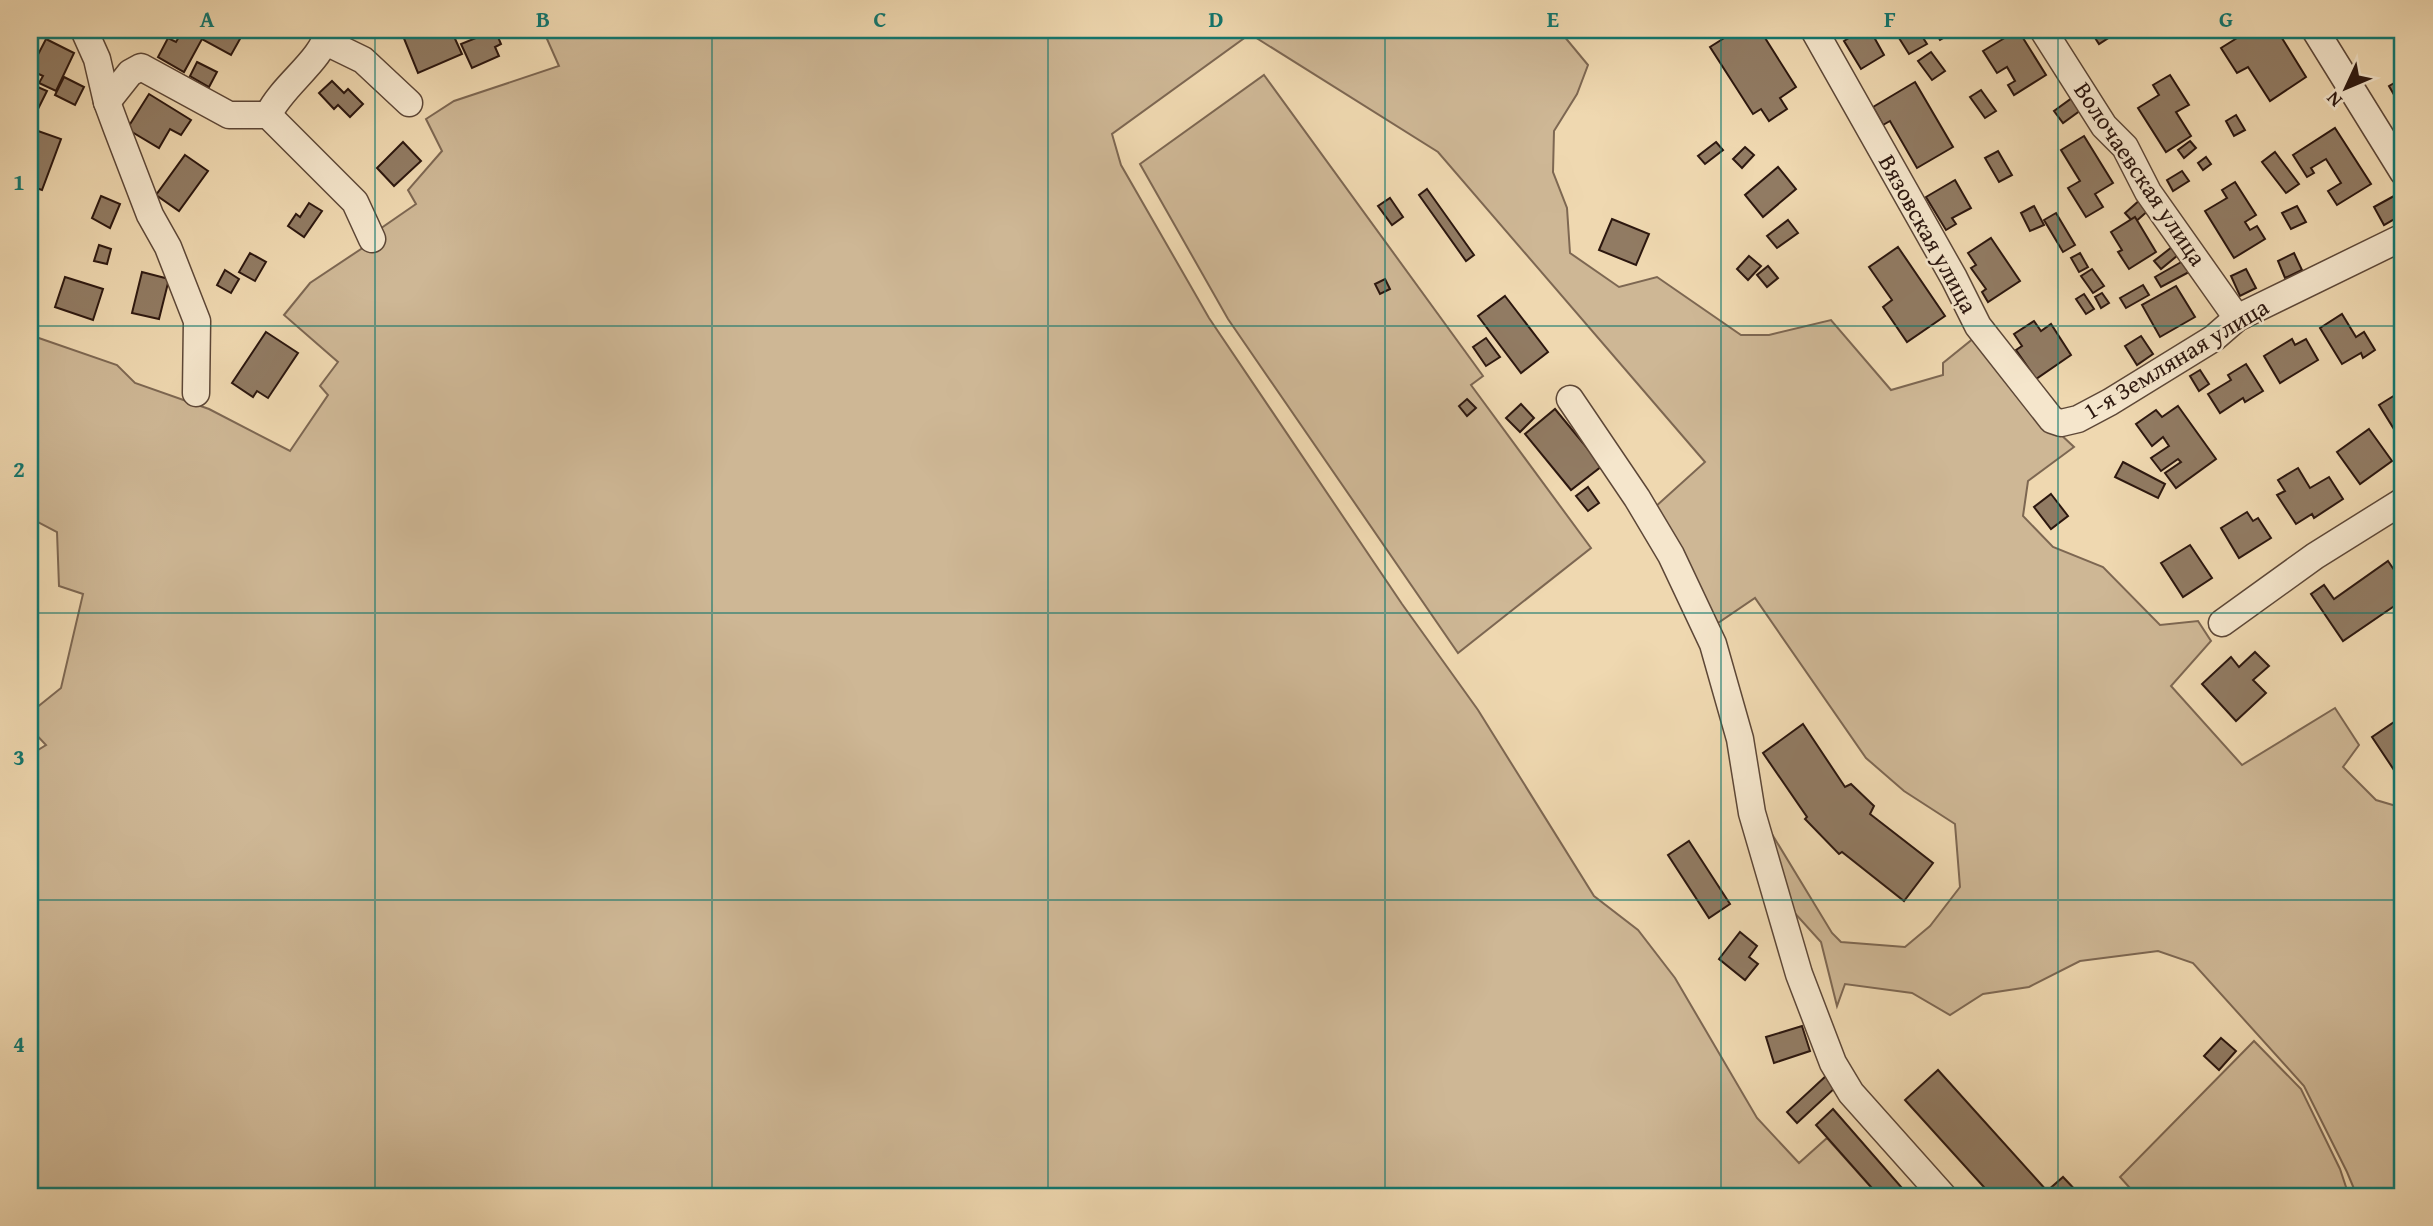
<svg xmlns="http://www.w3.org/2000/svg" width="2433" height="1226" viewBox="0 0 2433 1226" font-family="'Gentium Book Plus',serif">
	<style>
		.green { fill: #ceb795; stroke: #7d6752; stroke-width: 2 }
		.building { fill: #917b63; stroke: #2c170f; stroke-width: 2 }
		.lines { fill: none; stroke-linecap: round; stroke-linejoin: round }
		.minor-casing { stroke: #5d4737; stroke-width: 29 }
		.minor { stroke: #f5e6cc; stroke-width: 26 }
		.grid { fill: none; stroke: #0f766e; stroke-width: 2; stroke-opacity: 0.55 }
		.labels { text-anchor: middle; stroke-width: 5; stroke-linejoin: round; paint-order: stroke }
		.street-label { font-size: 24px; fill: #2c170f; stroke: #f5e6cc }
		.neatline { fill: none; stroke: #0f766e; stroke-width: 2.5 }
		.grid-label { font-size: 23px; text-anchor: middle; font-weight: bold; fill: #0f766e }
	</style>
	<rect width="100%" height="100%" fill="#efd8b0"/>
	<filter id="stains"><feTurbulence type="fractalNoise" baseFrequency=".00286" numOctaves="4"/><feColorMatrix values="0 0 0 0 .2 0 0 0 0 .09 0 0 0 0 .02 0 0 0 .5 -.17"/></filter>
	<radialGradient id="worn" r=".72"><stop offset=".6" stop-color="#630" stop-opacity="0"/><stop offset="1" stop-color="#630" stop-opacity=".3"/></radialGradient>
	<g class="green">
		<polygon points="543,30 1559,30 1588,65 1577,94 1554,131 1553,172 1567,208 1570,253 1619,287 1657,277 1741,335 1769,335 1831,320 1891,390 1943,375 1943,363 1974,338 2057,431 2074,447 2028,481 2023,516 2053,547 2103,567 2160,625 2198,621 2211,641 2171,686 2242,765 2335,708 2359,745 2343,767 2376,800 2403,808 2403,1196 2357,1196 2347,1172 2304,1086 2193,963 2158,951 2080,961 2029,987 1983,994 1950,1015 1912,993 1845,984 1837,1006 1821,942 1782,899 1761,816 1832,933 1841,942 1905,947 1930,926 1960,887 1955,824 1904,791 1866,758 1755,598 1715,625 1654,508 1705,462 1438,152 1250,34 1112,134 1121,165 1209,318 1402,604 1478,710 1594,896 1638,930 1675,978 1757,1118 1799,1163 1827,1138 1879,1196 30,1196 30,755 46,745 30,728 30,713 61,688 83,594 59,586 57,532 30,518 30,335 117,365 135,383 209,409 290,451 328,395 320,386 338,362 284,315 310,283 364,247 377,231 416,204 408,190 442,151 426,119 454,101 559,66"/>
		<polygon points="1264,75 1483,376 1471,385 1591,548 1458,653 1228,319 1140,164"/>
		<polygon points="2254,1041 2301,1089 2340,1169 2349,1196 2137,1196 2120,1177"/>
	</g>
	<g class="building">
		<polygon points="183,30 245,30 231,55 202,39 184,72 158,57 168,38 176,42"/>
		<polygon points="418,30 451,30 462,54 418,73 403,36"/>
		<polygon points="479,30 495,30 501,44 495,47 499,56 472,68 461,44 476,38 473,32"/>
		<polygon points="1737,30 1760,30 1796,87 1780,98 1787,109 1769,121 1761,109 1753,114 1710,47"/>
		<polygon points="1862,30 1870,30 1884,55 1861,69 1844,41"/>
		<polygon points="1894,30 1918,30 1927,44 1909,54"/>
		<polygon points="1934,30 1957,30 1940,40"/>
		<polygon points="2018,30 2046,75 2014,95 2008,85 2015,81 2007,67 1997,73 1983,51"/>
		<polygon points="2090,30 2136,30 2125,37 2121,30 2099,44"/>
		<polygon points="2250,30 2277,30 2306,77 2270,101 2248,67 2237,73 2221,48"/>
		<polygon points="46,39 74,53 56,91 39,83 43,76 30,70"/>
		<polygon points="1931,52 1945,71 1932,80 1918,61"/>
		<polygon points="197,62 217,72 209,87 190,76"/>
		<polygon points="2170,75 2189,105 2176,112 2191,136 2166,152 2138,108 2159,95 2153,85"/>
		<polygon points="64,77 84,87 75,105 55,95"/>
		<polygon points="2403,78 2403,97 2397,100 2389,86"/>
		<polygon points="332,81 344,93 348,89 363,104 350,117 338,105 334,109 319,93"/>
		<polygon points="1915,82 1953,147 1917,168 1890,121 1883,125 1873,107"/>
		<polygon points="33,85 47,91 33,119 30,118 30,91"/>
		<polygon points="1981,90 1996,111 1985,118 1970,97"/>
		<polygon points="149,94 191,120 181,135 170,129 159,148 127,129"/>
		<polygon points="2072,98 2081,110 2063,123 2054,111"/>
		<polygon points="2236,115 2245,130 2234,136 2226,121"/>
		<polygon points="2335,128 2371,184 2337,205 2328,191 2341,183 2326,159 2311,168 2314,173 2307,177 2293,155"/>
		<polygon points="38,131 61,139 42,190 30,186 30,153"/>
		<polygon points="2084,136 2113,183 2095,194 2103,207 2086,217 2068,188 2080,181 2061,150"/>
		<polygon points="2190,141 2196,148 2184,158 2178,150"/>
		<polygon points="403,142 421,161 394,186 377,168"/>
		<polygon points="1716,142 1723,150 1705,164 1698,156"/>
		<polygon points="1745,147 1754,155 1742,168 1733,159"/>
		<polygon points="1998,151 2012,175 1999,182 1985,158"/>
		<polygon points="2275,152 2299,184 2286,193 2262,162"/>
		<polygon points="185,155 208,171 179,211 156,195"/>
		<polygon points="2206,157 2211,164 2203,170 2198,163"/>
		<polygon points="1778,167 1796,189 1763,217 1745,195"/>
		<polygon points="2182,171 2189,181 2173,191 2167,180"/>
		<polygon points="1955,180 1971,208 1952,218 1956,224 1946,230 1926,197"/>
		<polygon points="2235,182 2256,215 2245,222 2250,230 2257,226 2265,239 2234,258 2205,211 2227,198 2222,190"/>
		<polygon points="1427,189 1474,255 1466,261 1419,195"/>
		<polygon points="101,196 120,204 110,228 92,218"/>
		<polygon points="2394,196 2403,214 2384,225 2374,207"/>
		<polygon points="1390,198 1403,217 1392,225 1378,206"/>
		<polygon points="2141,199 2150,209 2134,223 2125,213"/>
		<polygon points="309,203 322,211 304,237 288,226 296,214 300,217"/>
		<polygon points="2034,206 2044,225 2030,231 2021,213"/>
		<polygon points="2297,206 2306,222 2291,229 2282,213"/>
		<polygon points="2056,213 2075,245 2063,252 2044,220"/>
		<polygon points="2135,217 2156,252 2129,269 2118,252 2122,250 2111,232"/>
		<polygon points="1612,219 1649,234 1636,265 1599,250"/>
		<polygon points="1788,220 1798,233 1777,248 1767,236"/>
		<polygon points="1991,238 2020,281 1988,302 1982,292 1986,289 1971,268 1976,265 1968,253"/>
		<polygon points="99,245 111,249 107,264 94,261"/>
		<polygon points="1898,247 1945,316 1907,342 1883,307 1892,300 1869,267"/>
		<polygon points="2172,247 2178,255 2161,269 2154,261"/>
		<polygon points="250,253 266,262 255,281 239,272"/>
		<polygon points="2080,253 2088,267 2079,272 2071,258"/>
		<polygon points="2294,253 2302,270 2285,278 2278,261"/>
		<polygon points="1749,256 1761,266 1748,280 1737,269"/>
		<polygon points="2183,261 2189,272 2161,287 2155,277"/>
		<polygon points="1768,266 1778,278 1767,287 1757,275"/>
		<polygon points="2092,269 2104,286 2093,293 2081,276"/>
		<polygon points="2246,269 2256,288 2240,296 2231,276"/>
		<polygon points="225,270 239,279 231,293 217,285"/>
		<polygon points="142,272 169,279 159,319 132,313"/>
		<polygon points="65,277 103,289 93,320 55,307"/>
		<polygon points="1385,279 1390,289 1380,294 1375,284"/>
		<polygon points="2143,285 2149,295 2126,308 2120,298"/>
		<polygon points="2176,286 2195,317 2160,337 2142,305"/>
		<polygon points="2102,293 2109,303 2101,308 2095,297"/>
		<polygon points="2084,294 2094,309 2086,314 2076,299"/>
		<polygon points="1505,296 1548,352 1521,373 1478,316"/>
		<polygon points="2342,314 2356,337 2364,332 2375,350 2363,358 2361,353 2342,364 2320,328"/>
		<polygon points="2034,321 2041,331 2051,324 2071,355 2036,379 2016,350 2022,346 2014,334"/>
		<polygon points="266,332 298,353 268,398 257,391 253,397 232,383"/>
		<polygon points="2141,336 2153,354 2137,365 2125,346"/>
		<polygon points="1486,338 1500,357 1486,366 1473,347"/>
		<polygon points="2292,339 2295,345 2306,339 2318,360 2280,383 2264,356"/>
		<polygon points="2246,364 2263,391 2245,402 2243,398 2220,413 2208,394 2231,380 2228,375"/>
		<polygon points="2200,370 2209,384 2199,391 2190,376"/>
		<polygon points="2400,392 2403,396 2402,442 2379,405"/>
		<polygon points="1467,399 1476,408 1467,416 1459,406"/>
		<polygon points="1521,404 1534,418 1520,432 1506,418"/>
		<polygon points="2178,406 2216,459 2176,488 2165,473 2181,462 2178,459 2161,471 2151,458 2169,446 2163,437 2152,446 2136,424 2156,410 2162,417"/>
		<polygon points="1555,409 1602,466 1571,490 1525,434"/>
		<polygon points="2369,429 2392,461 2360,484 2337,452"/>
		<polygon points="2123,462 2165,484 2158,498 2115,477"/>
		<polygon points="2298,468 2310,488 2329,477 2343,499 2314,518 2312,514 2296,524 2277,495 2285,491 2278,480"/>
		<polygon points="1588,487 1599,503 1588,511 1576,496"/>
		<polygon points="2051,494 2068,516 2051,529 2034,507"/>
		<polygon points="2247,512 2253,521 2258,518 2271,538 2239,558 2221,528"/>
		<polygon points="2190,545 2212,578 2183,597 2161,563"/>
		<polygon points="2388,561 2403,583 2403,600 2343,641 2311,594 2324,585 2334,599"/>
		<polygon points="2255,652 2269,666 2253,680 2266,693 2236,721 2202,684 2231,657 2239,667"/>
		<polygon points="2403,716 2403,768 2396,773 2372,737"/>
		<polygon points="1803,724 1845,787 1851,784 1874,806 1870,814 1933,863 1904,901 1842,852 1839,854 1805,819 1807,817 1763,753"/>
		<polygon points="1689,841 1730,904 1709,918 1668,855"/>
		<polygon points="1740,932 1757,946 1749,957 1758,964 1745,980 1719,959"/>
		<polygon points="1802,1026 1810,1051 1774,1063 1766,1037"/>
		<polygon points="2221,1038 2236,1051 2219,1070 2204,1056"/>
		<polygon points="1938,1070 2047,1191 2063,1177 2081,1196 1992,1196 1905,1100"/>
		<polygon points="1827,1075 1837,1086 1797,1123 1787,1112"/>
		<polygon points="1833,1109 1909,1196 1879,1196 1816,1125"/>
	</g>
	<g class="lines">
		<g class="minor-casing">
			<g id="minor">
				<polyline points="84,30 97,59 107,102 117,129 150,215 168,247 197,321 196,393"/>
				<polyline points="1814,30 1954,278 1978,326 2052,420 2061,423 2078,419 2110,402 2214,338 2237,318 2403,237"/>
				<polyline points="2043,30 2104,126 2125,147 2148,192 2237,318"/>
				<polyline points="2315,30 2403,172"/>
				<polyline points="326,42 363,60 409,103"/>
				<polyline points="107,102 130,73 141,67 229,115 268,115 355,202 372,239"/>
				<path d="M268 115C284 83 321 62 329 30"/>
				<polyline points="1570,399 1637,498 1671,555 1713,644 1740,739 1752,813 1799,974 1833,1063 1851,1093 1943,1196"/>
				<polyline points="2222,623 2315,556 2403,501"/>
			</g>
		</g>
		<use href="#minor" class="minor"/>
	</g>
	<path class="grid" d="M375 30V1196M712 30V1196M1048 30V1196M1385 30V1196M1721 30V1196M2058 30V1196M30 326H2403M30 613H2403M30 900H2403"/>
	<g class="labels">
		<g class="street-label">
			<text transform="translate(2140 174) rotate(56)" y="8">Волочаевская улица</text>
			<text transform="translate(1928 234) rotate(61)" y="8">Вязовская улица</text>
			<text transform="translate(2176 359) rotate(-31)" y="8">1-я Земляная улица</text>
		</g>
	</g>
	<rect width="2433" height="1226" fill="none" stroke="#efd8b0" stroke-width="77"/>
	<g transform="translate(2346 88) rotate(226)" stroke="#f5e6cc" stroke-width="5" paint-order="stroke">
	<path d="M0-5L12 26L0 18L-12 26Z" fill="#2c170f"/>
	<text y="-10" font-size="19" font-weight="bold" text-anchor="middle" fill="#2c170f">N</text>
	</g>
	<rect x="38" y="38" width="2356" height="1150" class="neatline"/>
	<g class="grid-label">
		<text x="207" y="27">A</text>
		<text x="543" y="27">B</text>
		<text x="880" y="27">C</text>
		<text x="1216" y="27">D</text>
		<text x="1553" y="27">E</text>
		<text x="1890" y="27">F</text>
		<text x="2226" y="27">G</text>
		<text x="19" y="190">1</text>
		<text x="19" y="477">2</text>
		<text x="19" y="765">3</text>
		<text x="19" y="1052">4</text>
	</g>
	<rect width="100%" height="100%" filter="url(#stains)"/>
	<rect width="100%" height="100%" fill="url(#worn)"/>
</svg>
